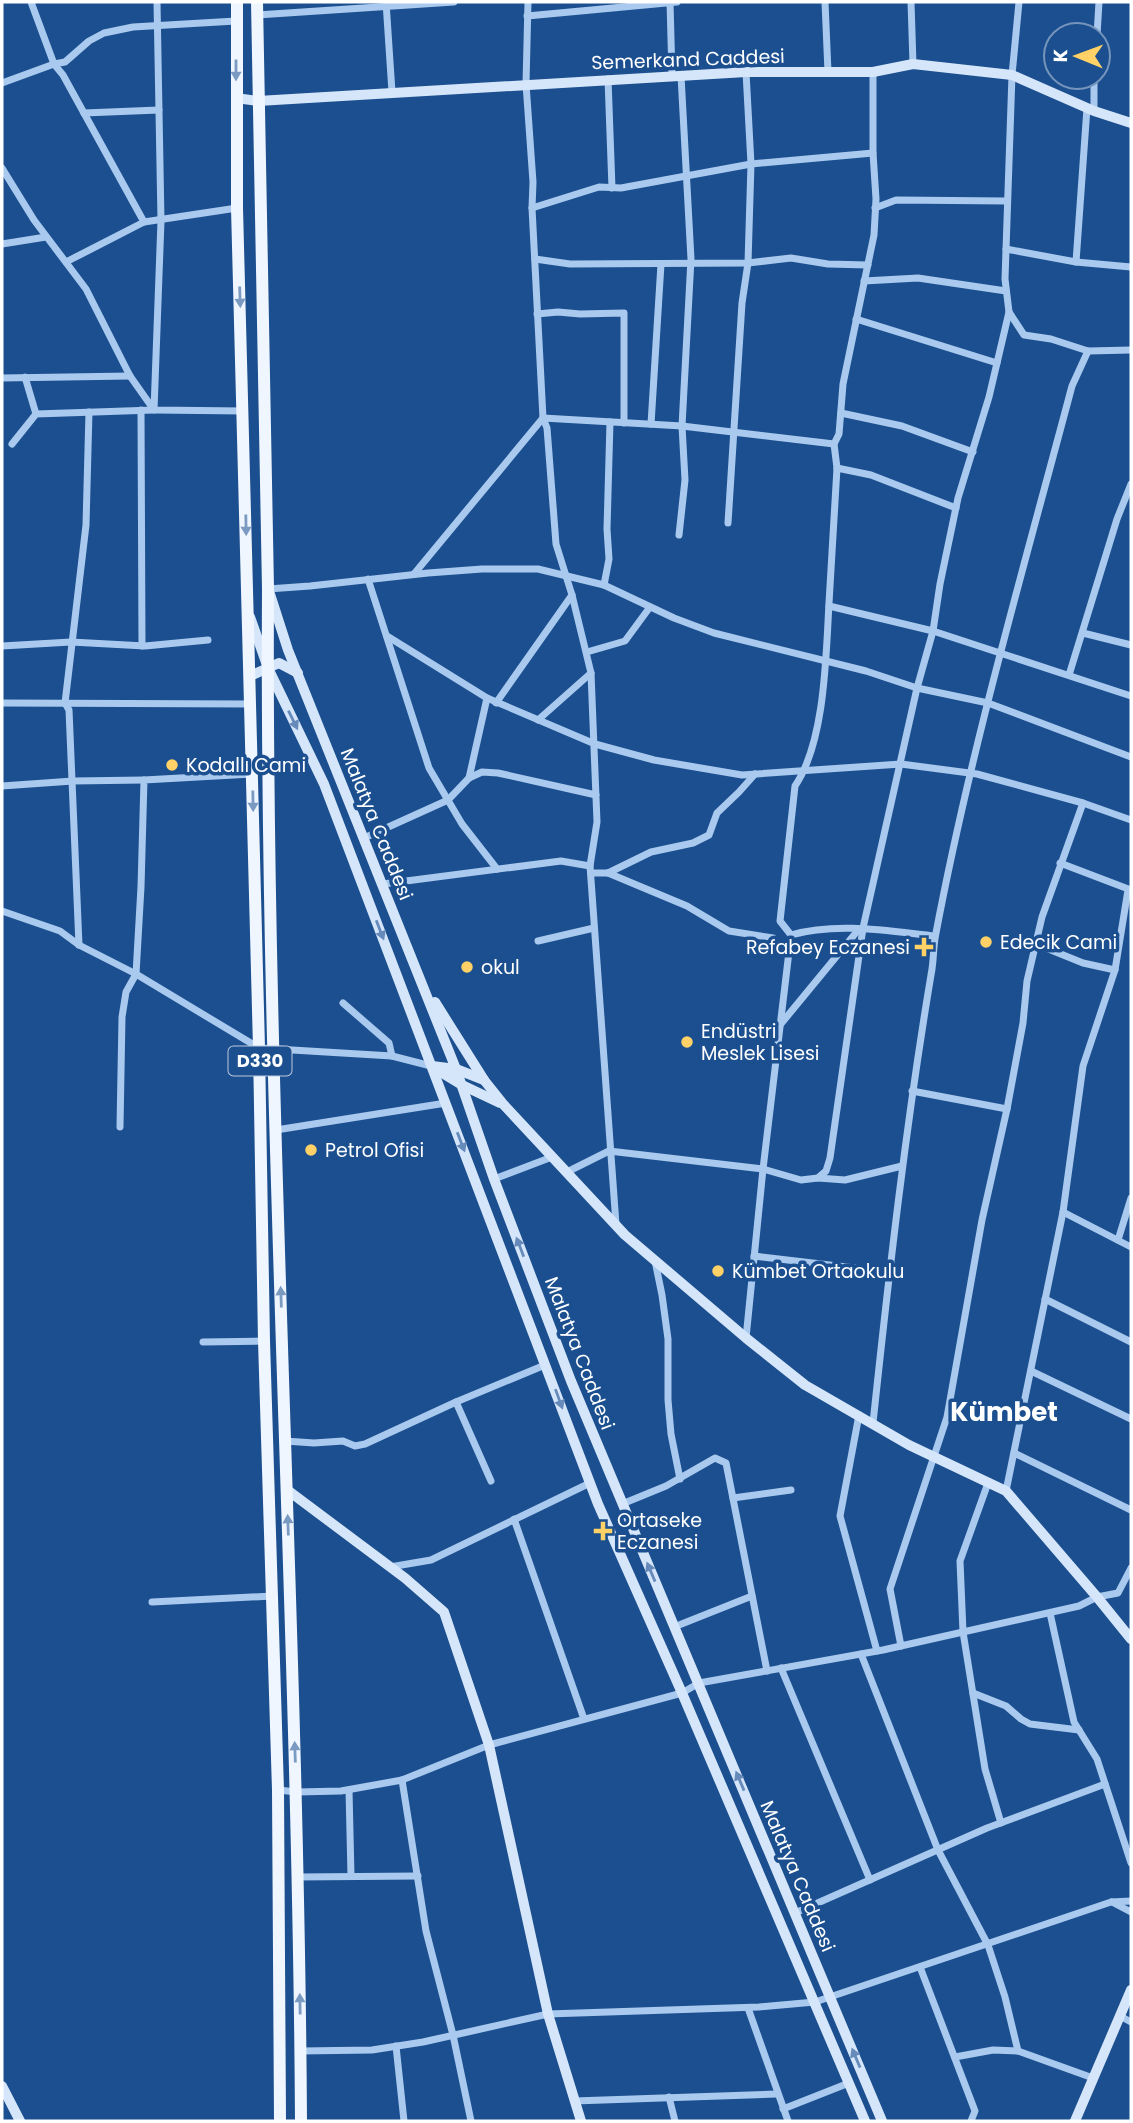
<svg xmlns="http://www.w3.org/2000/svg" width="1133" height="2123" viewBox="0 0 1133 2123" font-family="Poppins,sans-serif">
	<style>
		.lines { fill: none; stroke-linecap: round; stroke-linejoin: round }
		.street { stroke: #a9c9ee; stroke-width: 7 }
		.secondary { stroke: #d6e6fa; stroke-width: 10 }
		.primary { stroke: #f0f6ff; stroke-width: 12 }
		.oneway { fill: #7b9ac1 }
		.oneway2 { fill: #668bba }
		.poi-dot { fill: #ffd166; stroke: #1b4f8f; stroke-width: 2.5 }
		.labels { text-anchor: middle; stroke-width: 7; stroke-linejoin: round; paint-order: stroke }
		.shield { fill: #1b4f8f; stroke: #bbcadd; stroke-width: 2 }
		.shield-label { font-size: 18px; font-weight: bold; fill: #fff }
		.street-label { font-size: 19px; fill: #fff; stroke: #1b4f8f }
		.poi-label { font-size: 19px; fill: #fff; stroke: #1b4f8f; text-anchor: start }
		.district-label { font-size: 26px; font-weight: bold; fill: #fff; stroke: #1b4f8f }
	</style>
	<rect width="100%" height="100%" fill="#1b4f8f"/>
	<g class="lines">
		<g class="street">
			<polyline points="31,2 54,64 63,75 144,222"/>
			<polyline points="386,2 392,92"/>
			<polyline points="528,2 526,84 533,182 532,208 543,418 547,428 556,544 572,595 591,673 597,822 590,866 616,1224"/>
			<polyline points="670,2 672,76"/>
			<polyline points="825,2 828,72"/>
			<polyline points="911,2 913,64"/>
			<polyline points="1019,2 1012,75 1005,279 1009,312 1024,335 1051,339 1088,351 1131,350"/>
			<polyline points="257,15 454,2"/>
			<polyline points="527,16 677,2"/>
			<polyline points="1097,35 1099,2"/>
			<polyline points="608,79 612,188"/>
			<polyline points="2,83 54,64 65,62 89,41 104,33 133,27 236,21"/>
			<polyline points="1094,111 1094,77"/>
			<polyline points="84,113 159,110"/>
			<polyline points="2,168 34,220 86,289 130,376 154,410 243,411"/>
			<polyline points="532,208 599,187 621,188 751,164 873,153"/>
			<polyline points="875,208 896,200 1006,201"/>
			<polyline points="2,244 46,237"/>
			<polyline points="1006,249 1076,262 1131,267"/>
			<polyline points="535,259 570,264 748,263 791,258 828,264 868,265"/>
			<polyline points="66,262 144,222 237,208"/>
			<polyline points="1076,262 1087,108"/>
			<polyline points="864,281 918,278 1006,291"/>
			<polyline points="537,314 558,312 580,314 624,313 624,423"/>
			<polyline points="856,319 997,363"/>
			<polyline points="25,377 36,414"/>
			<polyline points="2,378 130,376"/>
			<polyline points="141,410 142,646"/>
			<polyline points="841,413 902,426 973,452"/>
			<polyline points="651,424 661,264"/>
			<polyline points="12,444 36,414 154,410 161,221 157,2"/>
			<polyline points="837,468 871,475 956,508"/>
			<polyline points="728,523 742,303 748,263 751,164 746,72"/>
			<polyline points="679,535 685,480 682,426 691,259 681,76"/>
			<polyline points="414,574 543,418 682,426 834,444"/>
			<polyline points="368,579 429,768 462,824 497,869"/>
			<polyline points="604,585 609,559 607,529 610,422"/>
			<polyline points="268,589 310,586 428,573 482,569 538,569 604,585 674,618 714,633 866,671 917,688 988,703 1131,757"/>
			<polyline points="829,606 933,631 1131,696"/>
			<polyline points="1083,633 1131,645"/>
			<polyline points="387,636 487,698 595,744 654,760 742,775 901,764 977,774 1083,803 1131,820"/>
			<polyline points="2,646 71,642 145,646 208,640"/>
			<polyline points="587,652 625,641 650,607"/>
			<polyline points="1069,675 1117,519 1131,484"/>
			<polyline points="2,703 251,704"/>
			<polyline points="496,703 572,595"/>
			<polyline points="538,720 591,673"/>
			<polyline points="469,778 487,698"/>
			<polyline points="2,786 73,781 144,780"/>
			<polyline points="364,838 448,800 469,778 482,772 498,773 596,795"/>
			<polyline points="1060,863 1131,890"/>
			<polyline points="591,873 608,873 651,852 693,843 709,835 717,813 739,792 755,774"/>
			<polyline points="608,873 687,906 729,931 773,938"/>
			<polyline points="383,884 561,861 590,866"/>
			<polyline points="2,911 60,931 79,945 136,974 259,1048 392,1056 431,1066"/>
			<path d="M791 935C837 922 888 931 935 936"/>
			<polyline points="538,941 594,928"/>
			<polyline points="1036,944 1083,963 1115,970"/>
			<polyline points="79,945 69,710 65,703 86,525 89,412"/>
			<polyline points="343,1003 389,1043 392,1056"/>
			<polyline points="780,1025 859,929"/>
			<polyline points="912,1091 1007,1109"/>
			<polyline points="120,1127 122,1017 126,992 136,974 141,887 144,780 252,774"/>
			<polyline points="276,1130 446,1103"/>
			<polyline points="567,1172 609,1151 763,1169 801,1180 818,1178 826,1171 830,1158 863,928 917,688 933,631 940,584 958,498 989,397 1009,312"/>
			<polyline points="818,1178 845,1180 902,1166"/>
			<polyline points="494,1179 552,1157"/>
			<polyline points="1063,1212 1131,1247"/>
			<polyline points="1118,1240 1131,1198"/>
			<polyline points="754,1256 889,1272"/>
			<polyline points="655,1261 662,1295 668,1339 668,1400 671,1434 680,1479"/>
			<polyline points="1045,1299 1131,1342"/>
			<path d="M746 1338 763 1169 791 935 780 921 795 786C825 742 826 656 829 603 832 558 834 513 837 468L834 444 839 434 843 384 874 235 876 199 873 153V72"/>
			<polyline points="203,1342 264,1341"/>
			<polyline points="1031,1371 1131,1419"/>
			<polyline points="456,1402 491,1481"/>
			<polyline points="859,1415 840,1516 877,1651"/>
			<path d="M873 1423C889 1273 906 1124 931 975 934 961 933 946 936 933 971 748 1024 567 1072 386L1088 351"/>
			<polyline points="285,1441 314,1443 343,1441 355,1446 365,1444 456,1402 545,1365"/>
			<polyline points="1014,1453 1131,1510"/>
			<polyline points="988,1483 960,1561 963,1632 985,1769 1001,1823"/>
			<polyline points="1006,1491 1063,1212 1083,1066 1115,970 1128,890"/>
			<polyline points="733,1498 791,1490"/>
			<polyline points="622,1504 666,1486 715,1458 726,1463 767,1671"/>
			<polyline points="514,1519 584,1719"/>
			<polyline points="390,1567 431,1560 590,1483"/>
			<polyline points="152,1602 273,1596"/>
			<polyline points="1050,1613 1074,1722 1097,1759 1131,1863"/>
			<polyline points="674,1627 752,1596"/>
			<polyline points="901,1646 890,1589 947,1417 982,1220 1007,1109 1023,1023 1027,981 1042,917 1083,803"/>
			<polyline points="861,1654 938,1850 988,1945 1005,1997 1018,2051"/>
			<polyline points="781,1668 870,1880"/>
			<polyline points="973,1693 1006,1706 1021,1719 1030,1724 1079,1730"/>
			<polyline points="402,1780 426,1931 453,2035 471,2121"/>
			<polyline points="278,1790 297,1792 341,1791 402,1780 489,1745 682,1693 699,1683 883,1650 1079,1606 1097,1597 1118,1593 1131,1568"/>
			<polyline points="349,1790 351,1876"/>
			<polyline points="298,1877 418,1876"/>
			<polyline points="1112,1902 1131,1912"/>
			<polyline points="795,1913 987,1828 1105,1784"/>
			<polyline points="920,1967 975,2111 971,2121"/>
			<polyline points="748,2008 788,2121"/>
			<polyline points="1120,2016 1131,2022"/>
			<polyline points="396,2046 404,2121"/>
			<polyline points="301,2051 372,2050 423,2042 548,2014 759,2007 815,2002 1111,1902 1131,1901"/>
			<polyline points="955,2057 993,2050 1018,2051 1093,2078"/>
			<polyline points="669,2097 675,2121"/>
			<polyline points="574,2101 777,2094"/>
			<polyline points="783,2109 849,2083"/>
		</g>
		<g class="secondary">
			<polyline points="236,98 258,101 746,72 873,72 913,64 1012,75 1094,111 1131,123"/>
			<polyline points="270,594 288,650 456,1069 494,1179 571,1381 882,2121"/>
			<polyline points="250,617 268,668 324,784 598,1504 682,1693 865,2121"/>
			<polyline points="250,676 279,663 298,673"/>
			<polyline points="435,1002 484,1080"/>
			<polyline points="432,1066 456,1069 484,1080 504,1105 625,1235 746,1338 805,1385 909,1445 1006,1491 1097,1597 1131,1639"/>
			<polyline points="434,1068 462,1085 500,1103"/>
			<polyline points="286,1489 405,1578 444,1612 489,1745 548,2014 581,2121"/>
			<polyline points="2,2086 20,2121"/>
			<polyline points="1075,2121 1131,1990"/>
		</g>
		<g class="primary">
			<polyline points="237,2 237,208 259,1048 264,1341 278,1790 280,2121"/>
			<path d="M257 2 268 589C265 1100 298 1610 301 2121"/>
		</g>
	</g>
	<defs><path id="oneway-solid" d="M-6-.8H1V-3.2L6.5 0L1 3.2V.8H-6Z" transform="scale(1.75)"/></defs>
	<g class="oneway">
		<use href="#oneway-solid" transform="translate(236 70) rotate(90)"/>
		<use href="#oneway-solid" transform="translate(240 297) rotate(88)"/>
		<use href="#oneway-solid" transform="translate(246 525) rotate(89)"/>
		<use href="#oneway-solid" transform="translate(253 801) rotate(89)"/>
		<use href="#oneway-solid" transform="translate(281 1297) rotate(-92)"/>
		<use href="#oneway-solid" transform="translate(288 1525) rotate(-92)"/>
		<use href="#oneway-solid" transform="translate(295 1752) rotate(-92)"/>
		<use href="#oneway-solid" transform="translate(300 2004) rotate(-91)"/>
	</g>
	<g class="oneway2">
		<use href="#oneway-solid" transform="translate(293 720) rotate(64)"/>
		<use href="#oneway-solid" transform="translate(380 930) rotate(69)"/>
		<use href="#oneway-solid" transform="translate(461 1142) rotate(69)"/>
		<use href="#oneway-solid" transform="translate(520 1247) rotate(-111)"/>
		<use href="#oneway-solid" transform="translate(559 1399) rotate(70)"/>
		<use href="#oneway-solid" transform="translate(651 1572) rotate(-113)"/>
		<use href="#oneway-solid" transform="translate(740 1781) rotate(-113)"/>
		<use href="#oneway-solid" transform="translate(856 2058) rotate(-113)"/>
	</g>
	<g class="poi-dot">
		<circle cx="172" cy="765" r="7"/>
		<circle cx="986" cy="942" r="7"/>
		<path d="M920.5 936.5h7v7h7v7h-7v7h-7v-7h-7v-7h7z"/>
		<circle cx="467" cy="967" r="7"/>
		<circle cx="687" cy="1042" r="7"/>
		<circle cx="311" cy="1150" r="7"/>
		<circle cx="718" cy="1271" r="7"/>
		<path d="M599.5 1520.5h7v7h7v7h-7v7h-7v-7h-7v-7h7z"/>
	</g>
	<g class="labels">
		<rect class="shield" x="228.5" y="1046.5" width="63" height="29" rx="5"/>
		<g class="shield-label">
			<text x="260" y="1067">D330</text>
		</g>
		<g class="street-label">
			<text transform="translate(688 59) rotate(-2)" y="7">Semerkand Caddesi</text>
			<text transform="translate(377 824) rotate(68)" y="7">Malatya Caddesi</text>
			<text transform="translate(580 1353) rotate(69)" y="7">Malatya Caddesi</text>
			<text transform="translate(798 1876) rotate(67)" y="7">Malatya Caddesi</text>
		</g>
		<g class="poi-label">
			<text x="186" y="772">Kodallı Cami</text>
			<text x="1000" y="949">Edecik Cami</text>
			<text x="910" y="954" text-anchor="end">Refabey Eczanesi</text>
			<text x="481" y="974">okul</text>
			<text x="701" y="1038">Endüstri<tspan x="701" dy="22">Meslek Lisesi</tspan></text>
			<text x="325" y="1157">Petrol Ofisi</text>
			<text x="732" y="1278">Kümbet Ortaokulu</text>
			<text x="617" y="1527">Ortaseke<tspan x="617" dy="22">Eczanesi</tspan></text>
		</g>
		<g class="district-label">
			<text x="1004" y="1421">Kümbet</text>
		</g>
	</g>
	<rect width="1133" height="2123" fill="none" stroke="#ffffff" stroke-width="7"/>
	<g transform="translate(1077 56) rotate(271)"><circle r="33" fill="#1b4f8f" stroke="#7695bc" stroke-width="2"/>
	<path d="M0-5L12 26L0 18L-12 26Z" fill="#ffd166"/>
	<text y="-10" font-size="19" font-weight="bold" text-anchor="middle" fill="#ffffff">K</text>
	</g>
</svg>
